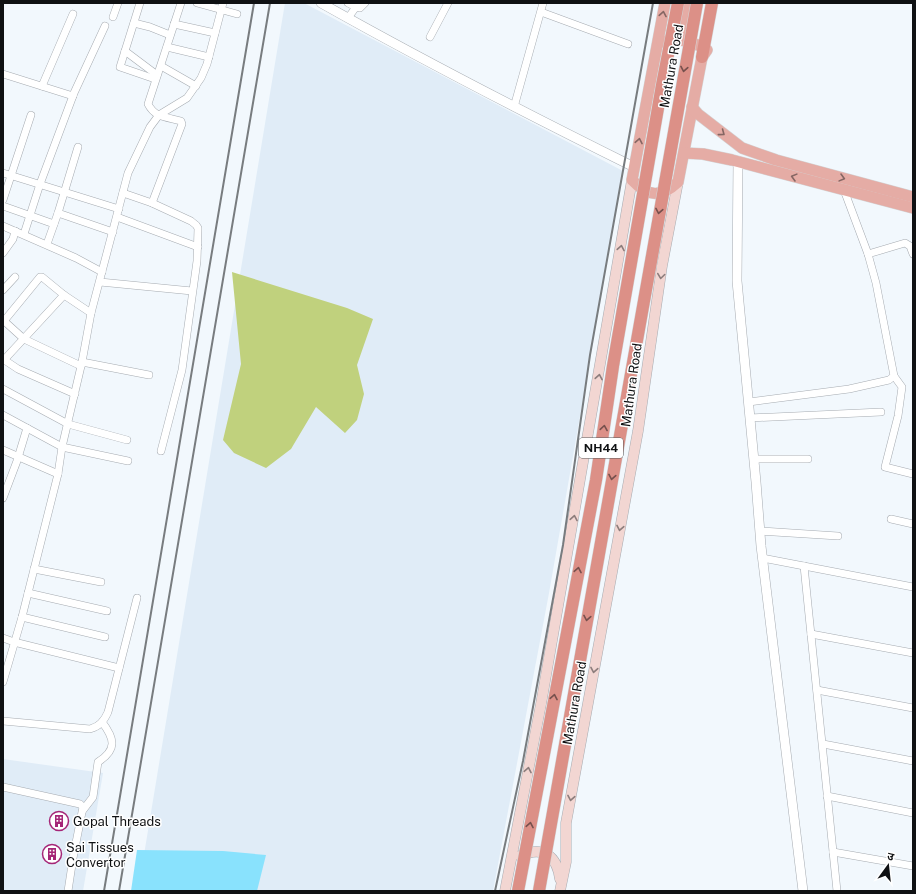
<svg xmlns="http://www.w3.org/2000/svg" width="916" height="894" viewBox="0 0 916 894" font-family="'Public Sans','Noto Sans Devanagari',sans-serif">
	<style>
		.built { fill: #e0ecf7 }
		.green { fill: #c0d17d }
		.water { fill: #89e2fd }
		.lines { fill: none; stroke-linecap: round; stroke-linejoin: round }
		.minor-casing { stroke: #a6abb1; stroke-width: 8 }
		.tertiary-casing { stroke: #a6abb1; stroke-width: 10 }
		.secondary-casing { stroke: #a6abb1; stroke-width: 11 }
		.primary-casing { stroke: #d4d4d5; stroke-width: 12 }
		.trunk-casing { stroke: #d4d4d5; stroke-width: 13 }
		.minor { stroke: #fff; stroke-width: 7 }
		.tertiary { stroke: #fff; stroke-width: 9 }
		.secondary { stroke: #f2d6d2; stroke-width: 10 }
		.primary { stroke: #e5aca5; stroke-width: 11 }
		.trunk { stroke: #dc9087; stroke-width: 12 }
		.rail { stroke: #787c7f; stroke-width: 2 }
		.trunk-bridge-casing { stroke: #d4d4d5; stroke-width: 13; stroke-linecap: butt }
		.trunk-bridge { stroke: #dc9087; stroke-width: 12 }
		.oneway { stroke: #856663 }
		.oneway2 { stroke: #76504d }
		.oneway3 { stroke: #8c7d7c }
		.labels { text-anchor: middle; stroke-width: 3; stroke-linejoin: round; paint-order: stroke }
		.shield { fill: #fff; stroke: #57585a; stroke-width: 1 }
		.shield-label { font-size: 12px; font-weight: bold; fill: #0f1113 }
		.street-label { font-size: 13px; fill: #0f1113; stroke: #fff }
		.poi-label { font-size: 13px; fill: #0f1113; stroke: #fff; text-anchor: start }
	</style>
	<rect width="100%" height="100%" fill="#f2f8fd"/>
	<g class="built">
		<polygon points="285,3 304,3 623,171 549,593 493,891 138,891"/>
		<polygon points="3,759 103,773 83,891 3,891"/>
	</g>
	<polygon class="green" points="232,272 347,308 373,319 357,365 364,394 357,420 345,433 316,407 291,449 266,468 234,453 223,440 241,364"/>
	<polygon class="water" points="137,850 223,851 266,855 257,891 131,891"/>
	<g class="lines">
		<g class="minor-casing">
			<g id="minor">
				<polyline points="140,3 120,67 155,79"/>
				<polyline points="197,3 237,14"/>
				<polyline points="348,3 356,7"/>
				<polyline points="541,12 628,44"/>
				<polyline points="113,17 118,3"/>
				<polyline points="348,18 356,7 360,8 365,3"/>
				<polyline points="134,23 150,27 170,35"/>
				<polyline points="174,24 215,33"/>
				<polyline points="430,37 448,3"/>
				<polyline points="167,47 209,57"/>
				<polyline points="125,51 157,75"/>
				<polyline points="161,66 196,86"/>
				<polyline points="3,74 73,96"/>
				<polyline points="42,86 73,14"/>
				<polyline points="514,107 543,3"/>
				<polyline points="3,173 119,209"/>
				<polyline points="123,193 152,203 191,221 196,225 198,228 197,261 182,370 161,451"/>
				<polyline points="3,200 31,115"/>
				<path d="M152 203 182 124 181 121C167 117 155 118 148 104L181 3"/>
				<polyline points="3,206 54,224"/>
				<polyline points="58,213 113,232"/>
				<polyline points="117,217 198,247"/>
				<polyline points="3,226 76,258 102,272"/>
				<polyline points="24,234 40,184 74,93 105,26"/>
				<polyline points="47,244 58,213 78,147"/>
				<polyline points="3,253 13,239 15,231"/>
				<polyline points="868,254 905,243 910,246 913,254"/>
				<polyline points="100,282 192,291"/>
				<polyline points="3,290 15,277"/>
				<polyline points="3,320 24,339 81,366"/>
				<polyline points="4,321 40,277 42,277 64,295 91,313"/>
				<polyline points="3,359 18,369 75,394"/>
				<polyline points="3,361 64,295"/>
				<polyline points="82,362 149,375"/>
				<polyline points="894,376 902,387 898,416 885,467 913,474"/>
				<polyline points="3,389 68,424 127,440"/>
				<polyline points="749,402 849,389 889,380 894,376 876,283 868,254 844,190"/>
				<polyline points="3,415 62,447 128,461"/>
				<polyline points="750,418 881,412"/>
				<polyline points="3,450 58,474"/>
				<polyline points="754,459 808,459"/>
				<polyline points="3,498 17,461 27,428"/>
				<polyline points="891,519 913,524"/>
				<polyline points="760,531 838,536"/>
				<polyline points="762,558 913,587"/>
				<polyline points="804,566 837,891"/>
				<polyline points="34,569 101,582"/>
				<polyline points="28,593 107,611"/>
				<polyline points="22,617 105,637"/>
				<polyline points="811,634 913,653"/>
				<polyline points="3,638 14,642 119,668"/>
				<polyline points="3,682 22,617 58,474 62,447 82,362 91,313 128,173 150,127 159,115 187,98 201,78 207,64 223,3"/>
				<polyline points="817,690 913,708"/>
				<path d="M3 721 90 729C100 726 104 721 108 712L137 598"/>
				<polyline points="823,744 913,761"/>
				<polyline points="3,787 80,804 83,807 73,858 68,891"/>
				<polyline points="827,796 913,813"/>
				<path d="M83 810 93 797 98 762C117 750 115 739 102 722"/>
				<polyline points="833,852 913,866"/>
			</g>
		</g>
		<g class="tertiary-casing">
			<g id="tertiary">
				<path d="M321 3C424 61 529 115 634 167"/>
				<polyline points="738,161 737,281 756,482 761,546 803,891"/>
			</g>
		</g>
		<g class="secondary-casing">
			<g id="secondary">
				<path d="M520 856C543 845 557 856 560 879"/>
				<polyline points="505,891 541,704 632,180"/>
				<polyline points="560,891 566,862 566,823 638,431 662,266 678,182"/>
			</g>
		</g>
		<g class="primary-casing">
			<g id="primary">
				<path d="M665 3 632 180C648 197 661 198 678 182L702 57 707 50"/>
				<polyline points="682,40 686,3"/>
				<polyline points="662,42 682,40 704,47"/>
				<polyline points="692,107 698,114 742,148 776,160 913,197"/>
				<polyline points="684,153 703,154 732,160 913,208"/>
			</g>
		</g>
		<g class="trunk-casing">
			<polyline id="trunk" points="702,57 712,3"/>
		</g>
		<use href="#minor" class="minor"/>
		<use href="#tertiary" class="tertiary"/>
		<use href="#secondary" class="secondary"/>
		<use href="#primary" class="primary"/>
		<use href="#trunk" class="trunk"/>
		<g class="rail">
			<polyline points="104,891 254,3"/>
			<polyline points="119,891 270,3"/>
			<polyline points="495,891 523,761 563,545 590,355 653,3"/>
		</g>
		<g class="trunk-bridge-casing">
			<g id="trunk-bridge">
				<polyline points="518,891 596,480 613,366 662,85 678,3"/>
				<polyline points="539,891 697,3"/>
			</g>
		</g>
		<use href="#trunk-bridge" class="trunk-bridge"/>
	</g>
	<defs><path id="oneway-chevron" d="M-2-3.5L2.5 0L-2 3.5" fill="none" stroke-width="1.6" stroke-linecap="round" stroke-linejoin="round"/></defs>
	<g class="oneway">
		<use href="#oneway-chevron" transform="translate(663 14) rotate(-80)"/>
		<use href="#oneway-chevron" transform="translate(722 133) rotate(37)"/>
		<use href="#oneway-chevron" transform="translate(639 141) rotate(-79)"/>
		<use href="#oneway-chevron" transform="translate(794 177) rotate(-165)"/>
		<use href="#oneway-chevron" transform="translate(842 178) rotate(15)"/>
	</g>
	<g class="oneway2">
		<use href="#oneway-chevron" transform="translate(684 69) rotate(100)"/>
		<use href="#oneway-chevron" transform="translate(659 211) rotate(100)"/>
		<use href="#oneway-chevron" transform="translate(604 428) rotate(-81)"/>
		<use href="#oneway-chevron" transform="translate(612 477) rotate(100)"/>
		<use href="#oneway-chevron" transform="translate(578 570) rotate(-79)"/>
		<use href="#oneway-chevron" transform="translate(587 618) rotate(100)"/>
		<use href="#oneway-chevron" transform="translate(554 697) rotate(-79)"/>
		<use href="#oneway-chevron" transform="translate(530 825) rotate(-79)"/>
	</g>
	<g class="oneway3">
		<use href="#oneway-chevron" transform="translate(621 248) rotate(-80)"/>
		<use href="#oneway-chevron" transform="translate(661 276) rotate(98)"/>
		<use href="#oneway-chevron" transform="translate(599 377) rotate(-80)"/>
		<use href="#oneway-chevron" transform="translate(574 518) rotate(-80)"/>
		<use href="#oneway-chevron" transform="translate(620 528) rotate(101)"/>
		<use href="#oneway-chevron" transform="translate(594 670) rotate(100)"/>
		<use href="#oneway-chevron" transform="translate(528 770) rotate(-79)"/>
		<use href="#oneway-chevron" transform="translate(571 798) rotate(100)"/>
	</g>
	<defs>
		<g id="building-ring" transform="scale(1)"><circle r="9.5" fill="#fff" stroke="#a52677" stroke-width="1.5"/><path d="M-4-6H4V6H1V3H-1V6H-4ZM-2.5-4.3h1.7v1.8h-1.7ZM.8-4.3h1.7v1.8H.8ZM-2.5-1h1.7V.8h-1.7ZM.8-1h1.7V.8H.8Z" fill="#a52677"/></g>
	</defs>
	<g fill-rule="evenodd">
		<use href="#building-ring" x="59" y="821"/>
		<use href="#building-ring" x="52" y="854"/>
	</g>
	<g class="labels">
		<rect class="shield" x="579" y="438" width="44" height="20" rx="3"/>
		<g class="shield-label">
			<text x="601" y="452">NH44</text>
		</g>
		<g class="street-label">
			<text transform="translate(671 66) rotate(-80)" y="5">Mathura Road</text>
			<text transform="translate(631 385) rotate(-82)" y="5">Mathura Road</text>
			<text transform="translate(574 703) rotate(-80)" y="5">Mathura Road</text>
		</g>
		<g class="poi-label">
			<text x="73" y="826">Gopal Threads</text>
			<text x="66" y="852">Sai Tissues<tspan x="66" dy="15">Convertor</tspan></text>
		</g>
	</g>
	<rect width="916" height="894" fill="none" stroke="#0f1113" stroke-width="8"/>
	<g transform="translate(888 866) rotate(15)" stroke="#ffffff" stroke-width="3" paint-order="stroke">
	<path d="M0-3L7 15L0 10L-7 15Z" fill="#0f1113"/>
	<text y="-6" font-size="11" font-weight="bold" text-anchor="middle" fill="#0f1113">उ</text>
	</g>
</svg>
